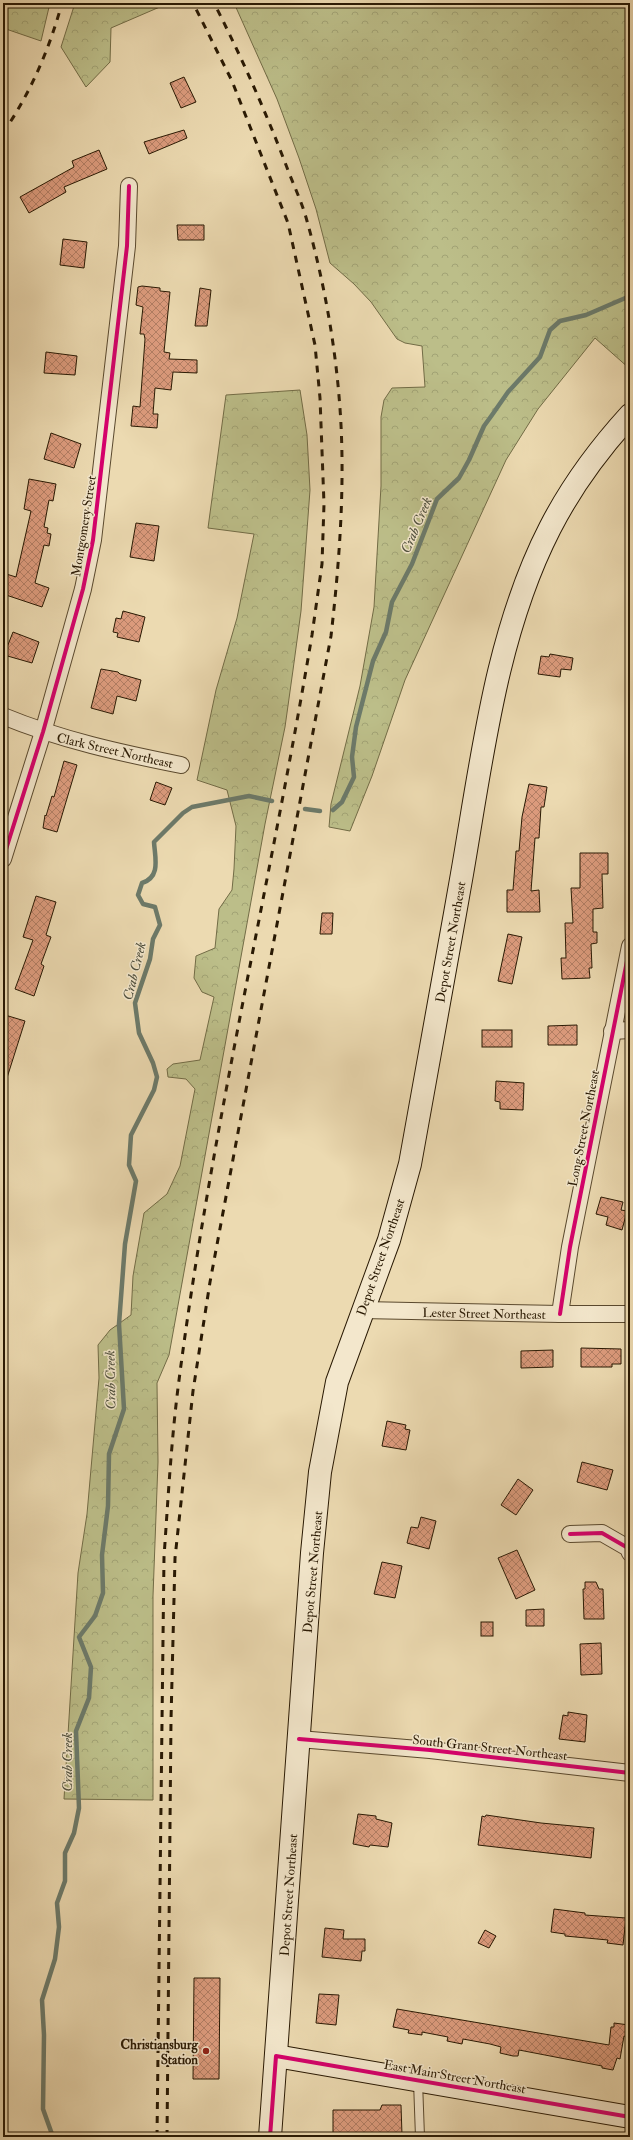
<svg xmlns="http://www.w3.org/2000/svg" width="633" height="2140" viewBox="0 0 633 2140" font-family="'IM FELL Double Pica',serif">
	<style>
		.forest { fill: url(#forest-crowns); stroke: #726c46 }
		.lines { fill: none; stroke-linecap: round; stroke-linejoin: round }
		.stream { stroke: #6c7a6a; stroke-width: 4.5 }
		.building { fill: url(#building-cross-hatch); stroke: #291903 }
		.lane-casing { stroke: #5a492e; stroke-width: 10 }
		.street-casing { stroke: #5a492e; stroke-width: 18 }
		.secondary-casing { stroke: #291903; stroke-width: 24 }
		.lane { stroke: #f3e7cc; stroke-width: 8 }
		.street { stroke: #f3e7cc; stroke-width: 16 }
		.secondary { stroke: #f3e7cc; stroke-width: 22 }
		.rail { stroke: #291903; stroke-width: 3; stroke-dasharray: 7 7; stroke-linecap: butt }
		.cycleway-casing { stroke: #f3e7cc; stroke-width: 6 }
		.cycleway { stroke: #d6006c; stroke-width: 4 }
		.poi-dot { fill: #8f2418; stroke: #f3e7cc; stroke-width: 1.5 }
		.labels { text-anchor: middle; stroke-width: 3; stroke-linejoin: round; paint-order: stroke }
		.street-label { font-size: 13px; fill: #291903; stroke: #f3e7cc }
		.poi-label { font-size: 13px; font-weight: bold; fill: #291903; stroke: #f3e7cc; text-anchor: end }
		.water-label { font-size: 14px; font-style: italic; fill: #50513f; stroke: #f3e7cc }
	</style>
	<defs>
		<pattern id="forest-crowns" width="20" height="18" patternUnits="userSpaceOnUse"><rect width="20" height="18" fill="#bcbe89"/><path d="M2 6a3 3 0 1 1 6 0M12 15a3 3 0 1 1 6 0" fill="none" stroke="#a2a375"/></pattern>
		<pattern id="building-cross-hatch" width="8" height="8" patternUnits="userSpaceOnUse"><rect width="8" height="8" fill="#dc9b7d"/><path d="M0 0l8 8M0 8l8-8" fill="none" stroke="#b27e64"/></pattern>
	</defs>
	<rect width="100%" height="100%" fill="#ecdab1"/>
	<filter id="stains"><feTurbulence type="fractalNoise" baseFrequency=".005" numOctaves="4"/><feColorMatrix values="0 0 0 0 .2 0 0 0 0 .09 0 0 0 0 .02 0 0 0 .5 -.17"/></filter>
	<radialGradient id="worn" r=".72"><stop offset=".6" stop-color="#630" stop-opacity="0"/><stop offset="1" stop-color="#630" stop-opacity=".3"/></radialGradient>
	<g class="forest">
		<polygon points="3,3 50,3 41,41 6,29 3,26"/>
		<polygon points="75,3 169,3 111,28 110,62 86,87 61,47"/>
		<polygon points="234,3 630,3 630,369 595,338 538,409 506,460 405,680 372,776 350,831 329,827 331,804 360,686 374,607 381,486 381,417 384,400 392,388 425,387 422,346 405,343 397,339 371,302 354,284 330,263 316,209 299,158 277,99"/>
		<polygon points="300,390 307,435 310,490 301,611 293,670 285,727 265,824 169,1355 157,1383 158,1462 153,1596 153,1800 64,1799 78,1573 87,1514 99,1378 98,1345 110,1330 131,1315 133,1276 144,1213 167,1194 180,1166 195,1089 186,1079 168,1077 167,1069 173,1064 200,1060 214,997 202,992 194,978 196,956 215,948 219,909 232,890 234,869 236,826 227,790 197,780 216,690 237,618 254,534 208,528 226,395"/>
	</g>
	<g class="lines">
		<g class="stream">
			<polyline points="305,809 320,811"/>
			<polyline points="333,810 342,802 354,777 352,757 356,727 373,661 386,632 392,602 412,564 437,499 459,478 469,460 484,426 492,415 508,392 540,357 550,330 560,321 586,315 630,296"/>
			<path d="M53 2137 43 2109 44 2035 42 2000 55 1959 59 1927 57 1903 65 1881V1853L74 1833 79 1808 76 1731 89 1698 91 1667 79 1637 95 1616 103 1593 102 1555 108 1506 109 1454 124 1409 119 1324 125 1244 136 1181 129 1165 131 1135 154 1090 157 1077 153 1063 139 1033 135 1003 150 959 153 939 160 925 155 907 143 904 138 895 142 883C161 877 155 858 154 842L183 813 192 807 249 796 272 801"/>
		</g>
	</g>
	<g class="building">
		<polygon points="184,77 196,102 181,108 170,83"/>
		<polygon points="184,130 187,138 149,154 144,142"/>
		<polygon points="99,150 107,169 64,187 66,192 29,213 20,197 74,167 72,161"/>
		<polygon points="177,225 204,225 204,240 178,240"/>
		<polygon points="63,239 87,242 84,268 60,265"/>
		<polygon points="142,286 160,288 160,291 170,292 164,352 170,353 169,359 197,360 197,373 173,372 171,390 155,388 153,414 158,414 157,428 131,426 133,406 140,407 145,339 144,334 140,334 143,307 136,305 138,287"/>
		<polygon points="200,288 211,290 207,326 195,326"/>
		<polygon points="46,352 77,356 75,375 44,373"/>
		<polygon points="51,433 81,444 74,468 44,459"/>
		<polygon points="29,479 56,484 53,501 49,500 44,527 48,528 47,533 51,534 49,546 44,545 35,583 49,588 42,607 3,594 3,573 16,577 31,511 24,509"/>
		<polygon points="136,523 159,526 154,561 130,557"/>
		<polygon points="123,611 145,617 139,642 117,637 118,633 113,632 116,618 121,619"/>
		<polygon points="13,632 39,642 32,663 4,655"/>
		<polygon points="550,654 573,658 571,670 561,669 560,677 538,674 541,656 549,657"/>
		<polygon points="101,669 118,672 120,674 141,680 136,701 117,696 113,714 91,708"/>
		<polygon points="64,761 77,765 57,832 43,828 45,815 46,816 52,796 54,797"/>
		<polygon points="156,782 172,788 165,805 150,800"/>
		<polygon points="529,784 547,787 544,807 541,807 539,838 535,838 531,891 539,890 540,912 507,912 507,890 513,890 516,851 519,851 522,817"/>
		<polygon points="580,853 608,853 608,874 602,874 603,908 593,909 593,932 597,932 597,943 591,944 592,968 589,968 590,978 562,979 561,958 566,958 565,923 573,923 571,888 580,888"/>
		<polygon points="36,896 56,902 46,935 51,937 41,964 44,966 34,996 15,989 33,940 23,937"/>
		<polygon points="322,913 333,913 332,934 320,934"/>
		<polygon points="508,934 522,937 512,984 498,981"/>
		<polygon points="5,1015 25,1021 6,1081 3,1081 3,1022"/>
		<polygon points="577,1025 577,1045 548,1045 548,1026"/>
		<rect x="482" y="1030" width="30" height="17"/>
		<polygon points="496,1081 524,1083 523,1110 500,1109 500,1102 495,1101"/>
		<polygon points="601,1197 623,1202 621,1210 627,1211 622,1230 606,1225 608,1217 596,1214"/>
		<polygon points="581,1348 621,1349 621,1364 612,1364 612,1367 581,1367"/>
		<polygon points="553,1350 553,1367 521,1368 521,1351"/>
		<polygon points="387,1421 406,1425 405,1429 410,1430 406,1450 382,1446"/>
		<polygon points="582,1462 613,1470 607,1490 577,1482"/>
		<polygon points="518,1479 533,1490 516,1515 501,1505"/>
		<polygon points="421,1517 436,1521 429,1549 407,1543 411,1527 418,1528"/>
		<polygon points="517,1550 535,1590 516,1599 498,1558"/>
		<polygon points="382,1562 402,1566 395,1598 374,1594"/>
		<polygon points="585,1582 596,1582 599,1589 603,1589 604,1619 584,1619 583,1589 585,1589"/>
		<polygon points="544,1609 544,1626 526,1626 526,1610"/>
		<rect x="481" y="1622" width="12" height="14"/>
		<polygon points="601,1643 602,1674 581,1675 580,1644"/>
		<polygon points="568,1712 587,1715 585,1742 559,1739 563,1715 568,1716"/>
		<polygon points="358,1814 376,1816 376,1819 392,1823 388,1847 370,1845 369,1847 353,1844"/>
		<polygon points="486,1815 541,1823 594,1828 591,1858 478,1845 482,1816 485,1817"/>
		<polygon points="554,1909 585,1913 585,1915 626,1918 623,1945 607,1943 608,1940 565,1936 565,1934 551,1932"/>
		<polygon points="325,1928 344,1930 343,1939 365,1939 365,1951 362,1951 361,1961 322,1957"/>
		<polygon points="485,1930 496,1936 489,1948 478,1943"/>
		<polygon points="194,1978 220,1978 219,2079 193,2079"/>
		<polygon points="319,1994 339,1995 336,2025 316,2023"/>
		<polygon points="397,2009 609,2045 611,2027 614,2027 614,2023 629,2025 627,2037 624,2036 620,2059 617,2058 613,2070 602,2068 602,2066 519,2050 518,2056 513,2056 500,2053 501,2047 490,2044 463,2039 462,2044 447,2041 448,2037 422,2032 422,2035 408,2033 409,2030 393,2027"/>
		<polygon points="382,2105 401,2105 402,2135 333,2137 333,2110 380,2110"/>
	</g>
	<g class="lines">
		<g class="lane-casing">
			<polyline id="lane" points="418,2081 420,2137"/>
		</g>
		<g class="street-casing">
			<g id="street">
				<path d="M3 716C61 740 121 753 181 765"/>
				<polyline points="3,859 43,732 83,589 93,540 127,246 129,186"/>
				<polyline points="612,1031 630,1030"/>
				<polyline points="362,1310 560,1314 630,1314"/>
				<polyline points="560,1314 570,1247 630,946"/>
				<polyline points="570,1534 602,1533 628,1548 630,1553"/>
				<polyline points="299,1739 430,1750 630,1773"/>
			</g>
		</g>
		<g class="secondary-casing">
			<g id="secondary">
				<polyline points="276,2056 630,2117"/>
				<path d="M270 2137 312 1553 320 1472 337 1382 389 1240 410 1164C427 1068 445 971 462 874 482 759 496 633 550 528 571 487 599 449 630 415"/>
			</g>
		</g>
		<use href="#lane" class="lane"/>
		<use href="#street" class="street"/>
		<use href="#secondary" class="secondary"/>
		<g class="rail">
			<path d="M3 133C31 92 49 50 62 3"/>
			<path d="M157 2137 164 1557C168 1500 171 1444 178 1388 210 1135 270 886 312 635L322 564 324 504 320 398 315 345 288 223 232 81 193 3"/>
			<path d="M167 2137 171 1720 175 1558 193 1391 210 1282 331 636C340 557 346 475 339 396 334 337 323 278 307 221 302 202 293 184 286 165 265 110 241 56 214 3"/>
		</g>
		<g class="cycleway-casing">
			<g id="cycleway">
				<polyline points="3,859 43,732 83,589 93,540 127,246 129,186"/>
				<polyline points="560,1314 570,1247 630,946"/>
				<polyline points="570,1534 602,1533 628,1548 630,1553"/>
				<polyline points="299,1739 430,1750 630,1773"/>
				<polyline points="270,2137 276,2056 630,2117"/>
			</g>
		</g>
		<use href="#cycleway" class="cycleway"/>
	</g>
	<circle class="poi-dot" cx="206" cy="2051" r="4"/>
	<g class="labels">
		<g class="street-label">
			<text transform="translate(83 526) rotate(-81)" y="5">Montgomery Street</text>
			<text transform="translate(115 750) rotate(13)" y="5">Clark Street Northeast</text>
			<text transform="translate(450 942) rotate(-80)" y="5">Depot Street Northeast</text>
			<text transform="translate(583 1128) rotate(-79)" y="5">Long Street Northeast</text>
			<text transform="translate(380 1257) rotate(-71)" y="5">Depot Street Northeast</text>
			<text transform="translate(484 1313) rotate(1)" y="5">Lester Street Northeast</text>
			<text transform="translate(312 1572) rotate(-85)" y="5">Depot Street Northeast</text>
			<text transform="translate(490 1747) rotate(6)" y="5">South Grant Street Northeast</text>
			<text transform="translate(288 1895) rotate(-86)" y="5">Depot Street Northeast</text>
			<text transform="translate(455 2076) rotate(10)" y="5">East Main Street Northeast</text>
		</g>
		<g class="poi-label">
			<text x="198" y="2049">Christiansburg<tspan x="198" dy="15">Station</tspan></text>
		</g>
		<g class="water-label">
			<text transform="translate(416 525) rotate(-67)" y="5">Crab Creek</text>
			<text transform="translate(134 971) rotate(-76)" y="5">Crab Creek</text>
			<text transform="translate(110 1380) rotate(-91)" y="5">Crab Creek</text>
			<text transform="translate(67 1762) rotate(-90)" y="5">Crab Creek</text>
		</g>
	</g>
	<rect width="633" height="2140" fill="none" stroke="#ecdab1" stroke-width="16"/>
	<rect x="4" y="4" width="625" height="2132" fill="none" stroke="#291903" stroke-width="2"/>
	<rect x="8" y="8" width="617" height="2124" fill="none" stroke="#291903"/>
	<rect width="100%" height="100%" filter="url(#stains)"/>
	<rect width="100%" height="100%" fill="url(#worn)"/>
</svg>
